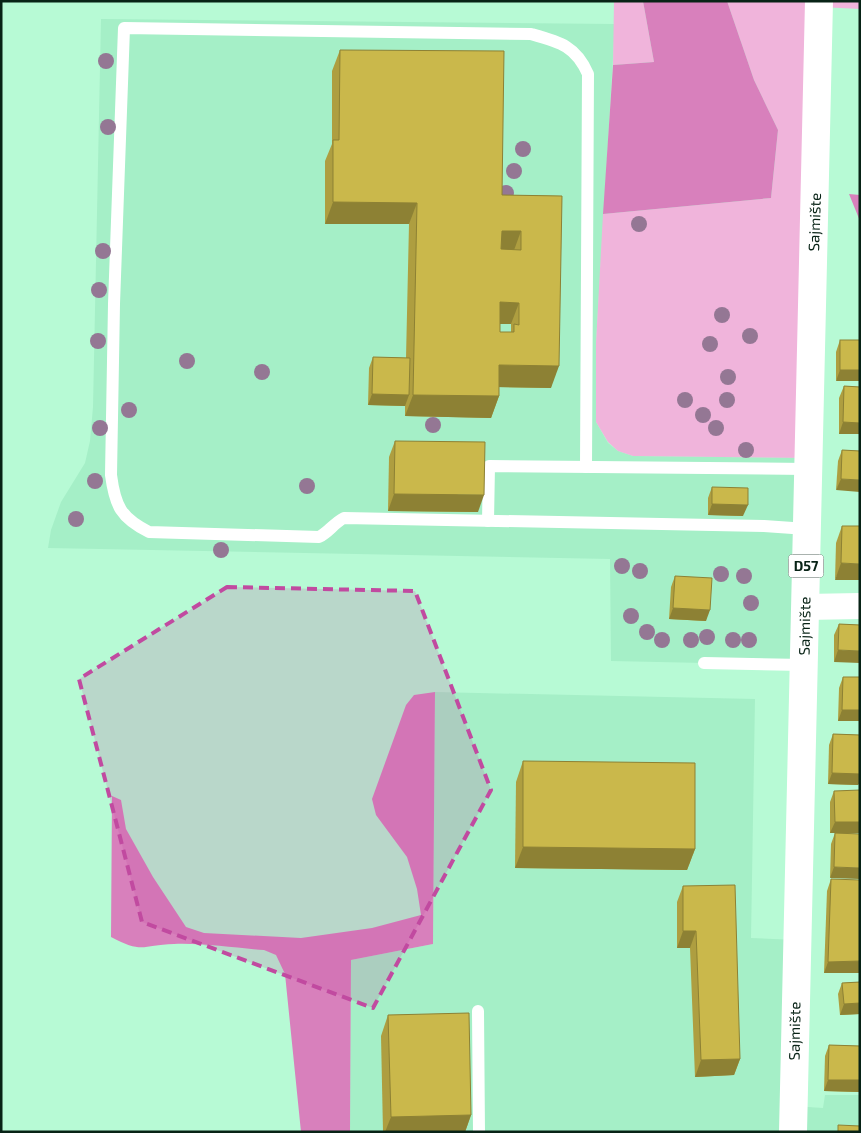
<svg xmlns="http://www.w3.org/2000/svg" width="861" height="1133" viewBox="0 0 861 1133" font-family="'Exo 2',sans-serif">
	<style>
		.built { fill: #a5efc7 }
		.green { fill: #f0b4db }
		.forest { fill: #d880bc }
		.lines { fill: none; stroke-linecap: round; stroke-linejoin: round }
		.lane { stroke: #fff; stroke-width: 12 }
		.street { stroke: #fff; stroke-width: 26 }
		.primary { stroke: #fff; stroke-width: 28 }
		.tree { fill: #947794 }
		.wall { fill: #ae9e40; fill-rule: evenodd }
		.shaded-wall { fill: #8d8134 }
		.building { fill: #cab84b; stroke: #8d8134; fill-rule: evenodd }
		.marked { fill: #c14aa0; fill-opacity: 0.2; stroke: #c14aa0; stroke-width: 4; stroke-dasharray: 10 6; stroke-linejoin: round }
		.labels { text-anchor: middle; stroke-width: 4; stroke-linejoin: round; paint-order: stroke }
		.shield { fill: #fff; stroke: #52655c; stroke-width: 1 }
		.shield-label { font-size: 14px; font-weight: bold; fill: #082316 }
		.street-label { font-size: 15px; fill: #082316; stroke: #fff }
	</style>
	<rect width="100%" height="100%" fill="#b7fad5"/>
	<g class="built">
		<polygon points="101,19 615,24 596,343 596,422 608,443 618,451 633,456 809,458 804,665 611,661 610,559 48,548 51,530 61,502 85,463 90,441 93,407"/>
		<polygon points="435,692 755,699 751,938 797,940 793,1106 823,1108 825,1095 860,1095 860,1132 350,1132 351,960 433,944"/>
	</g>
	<g class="green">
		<polygon points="614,1 643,1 654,62 613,65"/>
		<polygon points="727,1 860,1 860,9 820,7 809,458 633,456 618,451 608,442 596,422 596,343 603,214 771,198 778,130 754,80"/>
	</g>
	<g class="forest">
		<polygon points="643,1 727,1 754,80 778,130 771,198 603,214 613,65 654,62"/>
		<polygon points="849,194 860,195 860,221"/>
		<path d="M435 692 433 944 351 960 350 1132H301L285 974 276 955 264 950C235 948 204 943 174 944 142 945 143 954 111 937L112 796 121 800 126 829 153 877 186 927 204 933 301 938 372 928 421 915 417 889 407 857 376 815 372 799 406 705 414 695Z"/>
	</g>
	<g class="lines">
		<g class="lane">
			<path d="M586 467 588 74C576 46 560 42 531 34L124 28 114 304 111 475C115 506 121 518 149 532L319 537C329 532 334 523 344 518L764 526 807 529"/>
			<polyline points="488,521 489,466 808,469"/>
			<polyline points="704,663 804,665"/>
			<polyline points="478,1011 479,1132"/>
		</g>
		<polyline class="street" points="805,607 860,606"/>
		<polyline class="primary" points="793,1132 819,1"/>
	</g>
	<g class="tree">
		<circle cx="106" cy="61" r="8"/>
		<circle cx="108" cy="127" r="8"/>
		<circle cx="523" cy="149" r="8"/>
		<circle cx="514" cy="171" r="8"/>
		<circle cx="506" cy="193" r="8"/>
		<circle cx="639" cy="224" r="8"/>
		<circle cx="103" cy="251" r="8"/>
		<circle cx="99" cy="290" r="8"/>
		<circle cx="722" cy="315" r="8"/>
		<circle cx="750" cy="336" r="8"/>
		<circle cx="98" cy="341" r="8"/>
		<circle cx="710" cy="344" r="8"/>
		<circle cx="187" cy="361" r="8"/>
		<circle cx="262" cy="372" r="8"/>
		<circle cx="728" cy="377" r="8"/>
		<circle cx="685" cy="400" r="8"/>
		<circle cx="727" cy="400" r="8"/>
		<circle cx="129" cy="410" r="8"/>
		<circle cx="703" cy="415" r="8"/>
		<circle cx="433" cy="425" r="8"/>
		<circle cx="100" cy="428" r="8"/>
		<circle cx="716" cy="428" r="8"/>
		<circle cx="746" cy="450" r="8"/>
		<circle cx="95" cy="481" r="8"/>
		<circle cx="307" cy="486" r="8"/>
		<circle cx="76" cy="519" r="8"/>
		<circle cx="221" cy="550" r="8"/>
		<circle cx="622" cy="566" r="8"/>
		<circle cx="640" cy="571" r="8"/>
		<circle cx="721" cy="574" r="8"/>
		<circle cx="744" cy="576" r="8"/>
		<circle cx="751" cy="603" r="8"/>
		<circle cx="631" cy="616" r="8"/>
		<circle cx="647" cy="632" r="8"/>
		<circle cx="707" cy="637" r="8"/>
		<circle cx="662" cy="640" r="8"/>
		<circle cx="691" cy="640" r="8"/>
		<circle cx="733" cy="640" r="8"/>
		<circle cx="749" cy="640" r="8"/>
	</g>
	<g class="wall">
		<path d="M340 50 502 195 562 196 551 388 499 387V396L491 418 405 416V406L368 405 369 368 373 357 406 358 409 224H325V161L332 144V71ZM500 324H511V332H500Z"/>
		<polygon points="840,340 860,340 836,381 836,352"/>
		<polygon points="844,386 860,387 860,434 839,434 839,398"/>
		<polygon points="395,441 478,512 388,511 389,457"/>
		<polygon points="842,450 860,451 836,490 838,461"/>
		<polygon points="712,487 743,516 708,515 708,498"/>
		<polygon points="842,526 860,526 835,580 836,543"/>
		<polygon points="675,576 706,621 669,619 671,587"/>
		<polygon points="839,624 860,625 834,662 834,635"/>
		<polygon points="843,677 860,677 859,721 838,721 839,688"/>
		<polygon points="833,734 860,735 860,782 858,785 828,784 829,745"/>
		<polygon points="523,761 695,849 687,870 515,868 516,782"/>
		<polygon points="834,791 843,833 860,834 830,878 831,844 835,833 830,833 830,802"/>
		<polygon points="831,879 860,973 824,973 827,891"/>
		<polygon points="683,886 740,1059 734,1075 695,1077 690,948 677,948 677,902"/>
		<polygon points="860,982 860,1014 840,1015 838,994 842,983"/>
		<polygon points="388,1015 471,1115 465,1132 383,1132 381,1036"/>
		<polygon points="829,1045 860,1046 860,1092 824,1091 825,1056"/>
	</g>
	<g class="shaded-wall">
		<polygon points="333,202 417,203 409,224 325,224"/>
		<polygon points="502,231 521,231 513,253 494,252"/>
		<polygon points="500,302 519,303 511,324 493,324"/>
		<polygon points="499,365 559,366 551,388 492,387"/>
		<polygon points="840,370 860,370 860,381 836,381"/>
		<polygon points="372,394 409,395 405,406 368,405"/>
		<polygon points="413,395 499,396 491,418 405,416"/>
		<polygon points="843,422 860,423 860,434 839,434"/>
		<polygon points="841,479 860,480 860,492 836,490"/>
		<polygon points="394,494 484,495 478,512 388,511"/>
		<polygon points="712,504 748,505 743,516 708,515"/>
		<polygon points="841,563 860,564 860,580 835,580"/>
		<polygon points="673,608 710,610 706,621 669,619"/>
		<polygon points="838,650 860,651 860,663 834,662"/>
		<polygon points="842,710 860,710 859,721 838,721"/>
		<polygon points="832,773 860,774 860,782 858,785 828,784"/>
		<polygon points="835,822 860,822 860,833 830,833"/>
		<polygon points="523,847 695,849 687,870 515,868"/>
		<polygon points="834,867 860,868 860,879 830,878"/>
		<polygon points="683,931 696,931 690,948 677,948"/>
		<polygon points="860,961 860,973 824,973 828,962"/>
		<polygon points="860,1003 860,1014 840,1015 844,1004"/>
		<polygon points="740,1059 734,1075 695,1077 701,1060"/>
		<polygon points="828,1080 860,1080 860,1092 824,1091"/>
		<polygon points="471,1115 465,1132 385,1132 391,1117"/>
	</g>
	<g class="building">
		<path d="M340 50 504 51 502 195 562 196 559 366 499 365V396L413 395 417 203 333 202V140H339ZM502 231H521V250L501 249ZM500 302 519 303V325L514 324V332H500Z"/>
		<rect x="840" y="340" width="20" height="30"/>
		<polygon points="373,357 410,358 409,395 372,394"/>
		<polygon points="844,386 860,387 860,423 843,422"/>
		<polygon points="395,441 485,442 484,495 394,494"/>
		<polygon points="842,450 860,451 860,480 841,479"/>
		<polygon points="712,487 748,488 748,505 712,504"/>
		<polygon points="842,526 860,526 860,564 841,563"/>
		<polygon points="675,576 712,578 710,610 673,608"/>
		<polygon points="839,624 860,625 860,651 838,650"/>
		<polygon points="843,677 860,677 860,710 842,710"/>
		<polygon points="833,734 860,735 860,774 832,773"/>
		<polygon points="523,761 695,763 695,849 523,847"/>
		<polygon points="860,790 860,822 835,822 834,791"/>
		<polygon points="835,833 860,834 860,868 834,867"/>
		<polygon points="831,879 860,880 860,961 828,962"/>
		<polygon points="735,885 740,1059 701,1060 696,931 683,931 683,886"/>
		<polygon points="860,982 860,1003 844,1004 842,983"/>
		<polygon points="469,1013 471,1115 391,1117 388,1015"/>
		<polygon points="829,1045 860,1046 860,1080 828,1080"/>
		<polygon points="838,1125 860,1126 860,1132 838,1132"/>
	</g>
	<path class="marked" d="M227 587 415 591 491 790 373 1008 142 922 79 679Z"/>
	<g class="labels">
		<rect class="shield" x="788.5" y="554.5" width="35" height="23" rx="4"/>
		<g class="shield-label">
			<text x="806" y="571">D57</text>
		</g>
		<g class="street-label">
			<text transform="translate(815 222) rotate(-88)" y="5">Sajmište</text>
			<text transform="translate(805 626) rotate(-89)" y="5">Sajmište</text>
			<text transform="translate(795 1031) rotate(-89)" y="5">Sajmište</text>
		</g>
	</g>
	<rect width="861" height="1133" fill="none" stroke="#082316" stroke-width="5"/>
</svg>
